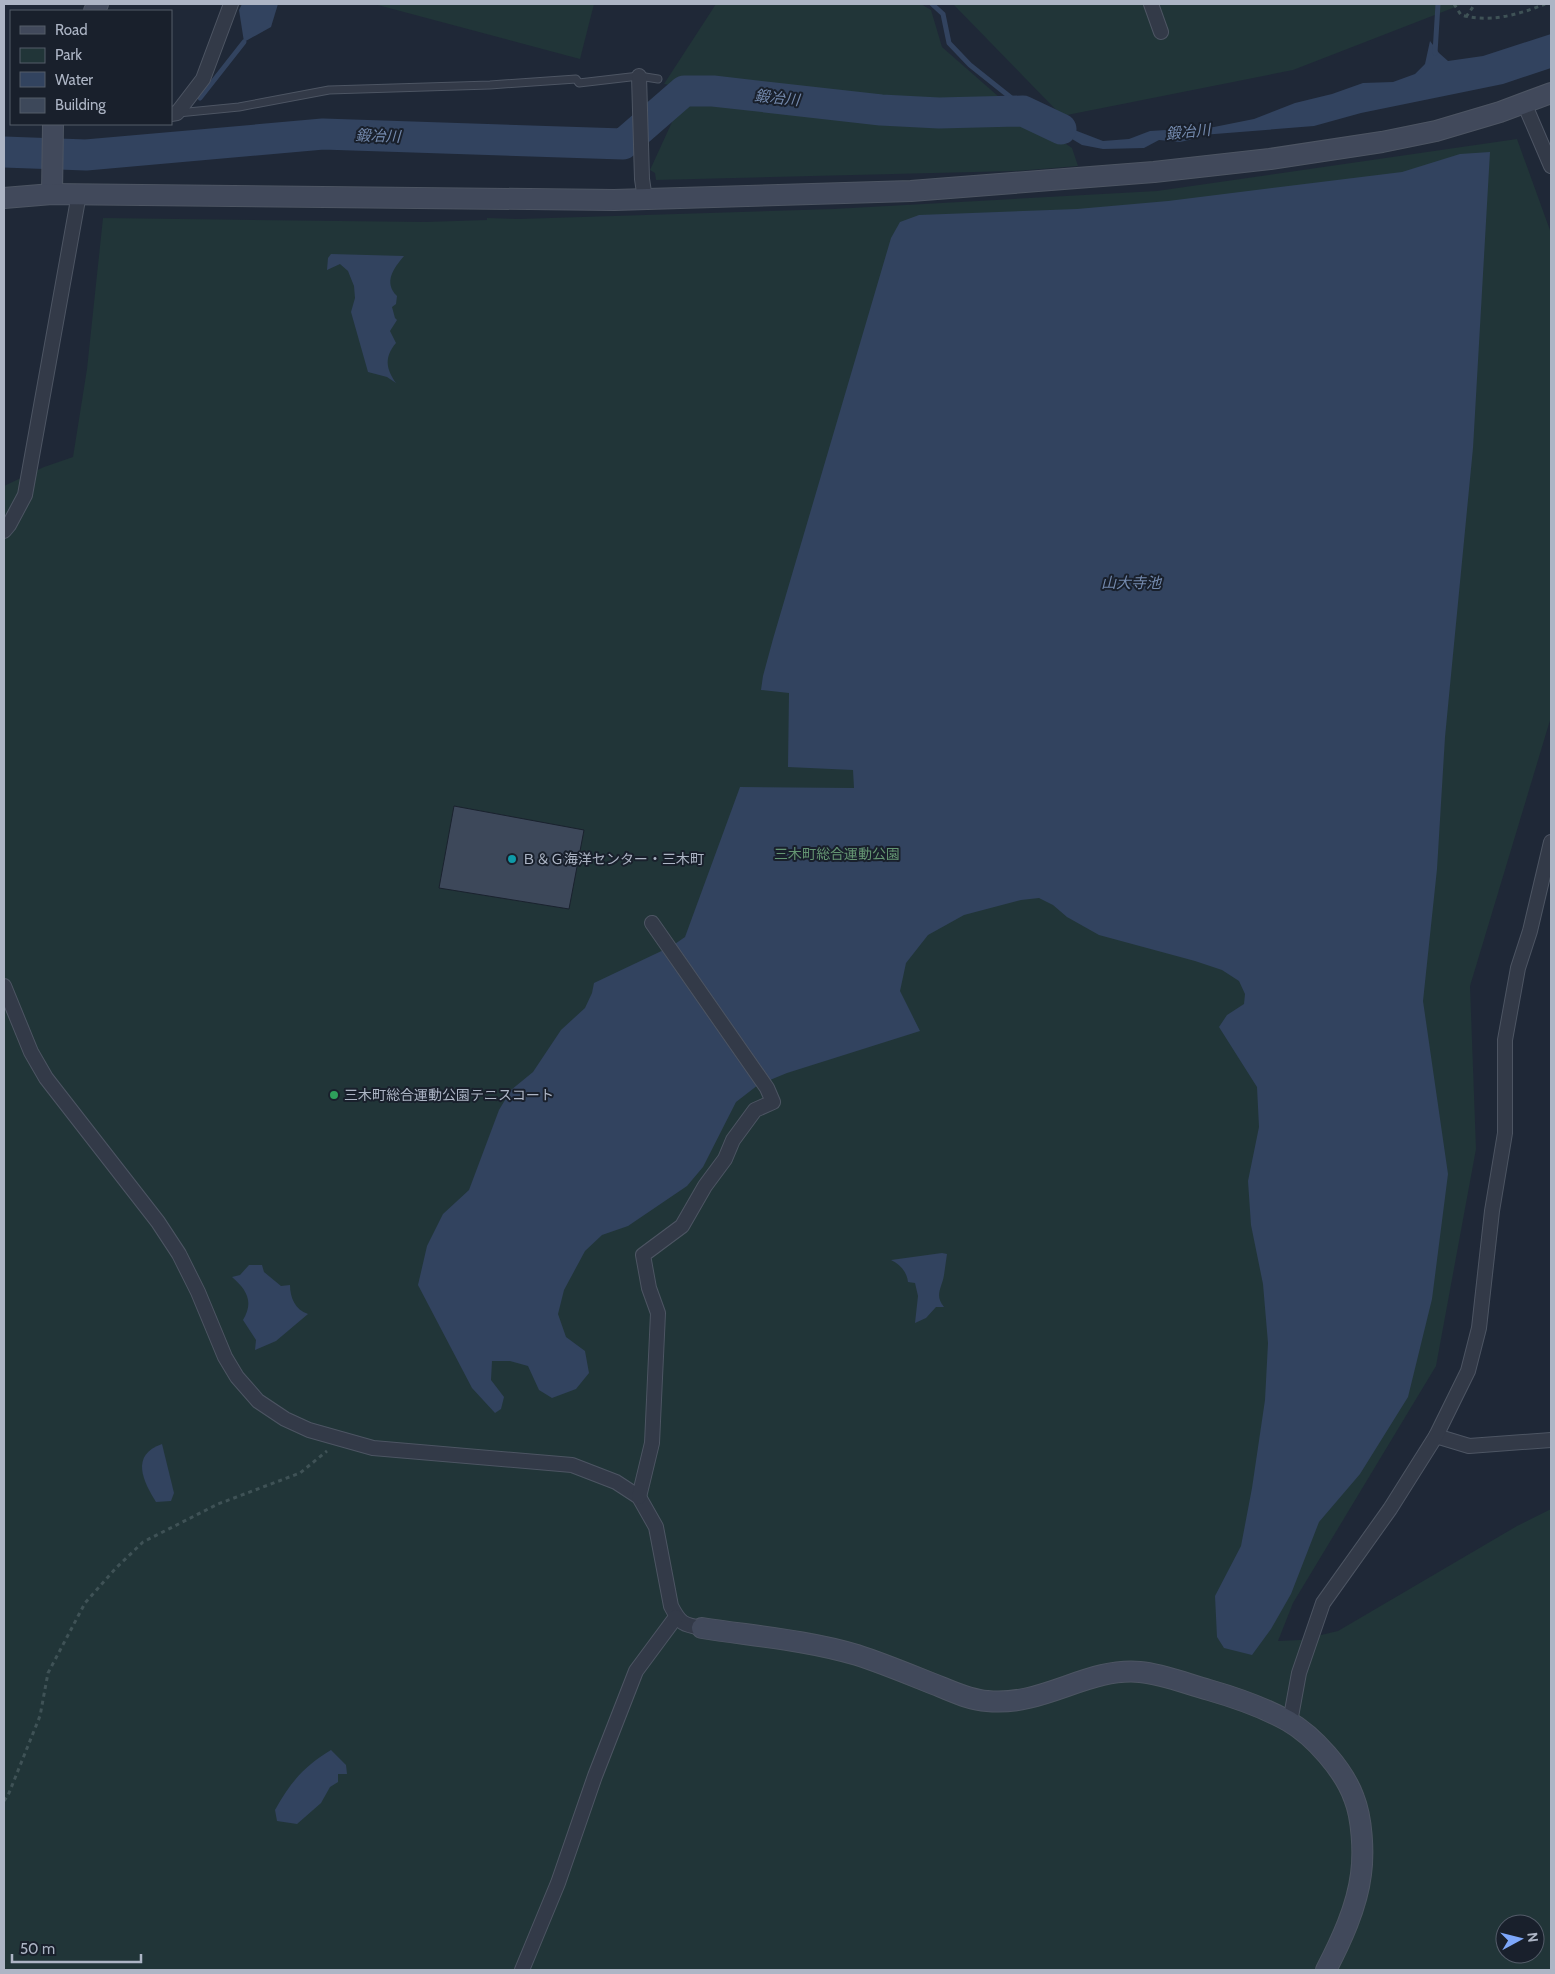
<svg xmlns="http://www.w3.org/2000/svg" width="1555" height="1974" viewBox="0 0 1555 1974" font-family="Cabin,'Noto Sans JP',sans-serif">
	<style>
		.green { fill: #213538; fill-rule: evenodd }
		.water { fill: #32435f }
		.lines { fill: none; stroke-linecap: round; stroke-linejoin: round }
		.stream { stroke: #32435f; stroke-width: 5 }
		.river { stroke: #32435f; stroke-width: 31 }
		.building { fill: #3d485a; stroke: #1a222e }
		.lane-casing { stroke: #4d5563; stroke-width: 9 }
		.street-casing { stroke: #4d5563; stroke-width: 16 }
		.secondary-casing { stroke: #4d5563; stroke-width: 22 }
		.path { stroke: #3f5256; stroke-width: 3; stroke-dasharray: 4 4; stroke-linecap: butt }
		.lane { stroke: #333a48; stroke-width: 7 }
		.street { stroke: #333a48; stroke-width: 14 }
		.secondary { stroke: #41495b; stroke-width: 20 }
		.culture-dot { fill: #0f9aa8; stroke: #19202c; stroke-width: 2 }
		.leisure-dot { fill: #2e9e5b; stroke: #19202c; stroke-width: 2 }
		.labels { text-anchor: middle; stroke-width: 4; stroke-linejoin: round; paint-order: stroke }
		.park-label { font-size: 14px; fill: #649572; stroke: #19202c }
		.poi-label { font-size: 14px; fill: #adb5c5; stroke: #19202c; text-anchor: start }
		.water-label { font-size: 15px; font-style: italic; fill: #748aae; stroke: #19202c }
	</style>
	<rect width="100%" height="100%" fill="#1f2837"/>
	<g class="green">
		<polygon points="374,4 594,4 580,59"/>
		<polygon points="716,4 921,4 931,10 942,47 1007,104 882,100 718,84 677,86 664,84"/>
		<polygon points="953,4 1463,4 1293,70 1062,116"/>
		<polygon points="683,98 714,99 817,111 896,118 1020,120 1051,134 1072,148 1078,166 1015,171 656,180 655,173 650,170"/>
		<path d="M1517 139 1551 233V717L1470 986 1476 1149 1436 1366 1293 1603 1278 1641 1300 1640 1338 1631 1517 1526 1551 1509V1970H4V486L44 467 73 457 87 369 103 218 425 222 487 220V218L519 219 834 209 1157 191ZM1505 1924H1535V1954H1505Z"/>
	</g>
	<g class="water">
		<polygon points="242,4 278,4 271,27 244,42 239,10"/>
		<polygon points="1551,34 1551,68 1503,84 1361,113 1314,126 1202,135 1189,140 1180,142 1159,140 1144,148 1103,149 1082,145 1052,127 1023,114 1024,108 1055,120 1077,131 1103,141 1129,139 1150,131 1214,127 1254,119 1295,103 1332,94 1363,83 1393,82 1415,74 1425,64 1430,41 1439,53 1448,61 1483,56"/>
		<polygon points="1490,152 1473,448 1445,737 1437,869 1423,1001 1448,1174 1432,1299 1408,1397 1360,1474 1319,1522 1291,1594 1271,1629 1252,1655 1224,1648 1217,1637 1215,1596 1241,1546 1252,1488 1265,1400 1268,1343 1263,1284 1251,1225 1248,1181 1259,1127 1257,1087 1219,1027 1227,1015 1244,1004 1245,994 1239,981 1222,970 1195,961 1099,935 1067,917 1053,905 1039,898 1021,900 964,915 928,935 906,963 900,991 920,1031 787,1073 758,1085 736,1102 703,1167 687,1186 628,1226 602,1235 585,1251 564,1290 558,1314 566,1337 585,1351 589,1373 576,1389 552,1398 539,1390 528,1366 510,1361 492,1361 491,1380 504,1397 501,1409 495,1413 472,1388 418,1285 427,1246 443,1214 469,1190 499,1110 511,1090 533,1072 561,1030 585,1008 592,993 594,983 672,946 685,937 740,787 854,788 853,770 788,767 789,693 761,690 763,676 773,639 891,238 900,222 919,215 1077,209 1168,201 1402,172 1460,154"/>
		<path d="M331 254 404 256C394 268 383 282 397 296L396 304 392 307 395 318 397 320 390 331 396 343C384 357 386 369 396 383L387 377 368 372 351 312 355 298 354 286 348 271 340 264 327 270 328 258Z"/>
		<path d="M942 1253 947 1254C946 1261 945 1268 944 1275 942 1288 934 1295 944 1307H936L926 1318 915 1323 918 1296 915 1283 908 1282C907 1272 900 1264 891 1260Z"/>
		<path d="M249 1265H262L264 1272 281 1286 290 1285C290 1297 295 1310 308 1314L276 1341 255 1350 256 1340 243 1320C254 1302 247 1290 232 1277L240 1275Z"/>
		<path d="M162 1444 174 1493 171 1501 156 1502C143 1481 130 1455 162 1444Z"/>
		<path d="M331 1750 346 1765 347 1774H338V1782L330 1787 321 1803 297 1824 277 1821 275 1810C290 1783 304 1766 331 1750Z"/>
	</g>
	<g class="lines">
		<g class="stream">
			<polyline points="932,4 943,14 949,43 970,65 1024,108"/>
			<polyline points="1435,53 1438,4"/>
			<polyline points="200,98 244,42"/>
		</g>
		<polyline class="river" points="4,152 86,155 323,134 623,144 684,91 713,91 881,110 939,113 1023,111 1061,129"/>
	</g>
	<polygon class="building" points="454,806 584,830 569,909 439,888"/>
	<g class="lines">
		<g class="lane-casing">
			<polyline id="lane" points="178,113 239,107 329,90 490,85 576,79 579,83 639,76 658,79"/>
		</g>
		<g class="street-casing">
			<g id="street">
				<polyline points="1151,4 1161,32"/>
				<polyline points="639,76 642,179 645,199"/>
				<polyline points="1524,103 1551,166"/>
				<polyline points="171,114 177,113 203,79 231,4"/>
				<polyline points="4,531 9,525 25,495 79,194"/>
				<path d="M4 986 31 1052 46 1078 158 1222 179 1254 198 1292 225 1357 237 1377 258 1401 285 1419 309 1430 373 1448 572 1465 616 1482 639 1497 656 1527 671 1606C680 1624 684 1625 702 1628"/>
				<polyline points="1436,1436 1469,1446 1551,1440"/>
				<polyline points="639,1497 652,1443 658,1313 649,1288 643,1255 682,1226 705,1186 725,1159 733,1140 755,1110 773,1102 767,1088 652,923"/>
				<polyline points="1290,1722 1299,1673 1323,1603 1390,1509 1436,1436 1468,1371 1479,1328 1492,1211 1505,1133 1505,1040 1518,968 1530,931 1551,842"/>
				<polyline points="522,1970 558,1883 595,1776 636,1671 676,1617"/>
			</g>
		</g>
		<g class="secondary-casing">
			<g id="secondary">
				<polyline points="94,11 98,4"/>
				<polyline points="52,194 53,124"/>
				<polyline points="4,198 52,194 614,200 911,191 1154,172 1270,159 1382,142 1436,131 1500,112 1551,93"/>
				<path d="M702 1628C753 1636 807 1640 857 1655 885 1664 913 1676 941 1687 956 1693 971 1700 987 1701 1043 1707 1087 1667 1140 1672 1163 1674 1187 1684 1209 1690 1237 1698 1263 1707 1288 1721 1314 1736 1344 1770 1354 1798 1362 1818 1364 1852 1361 1874 1357 1907 1341 1941 1326 1970"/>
			</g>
		</g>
		<g class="path">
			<path d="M1454 4 1461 15C1489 23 1518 15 1545 4"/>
			<polyline points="1466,17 1475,4"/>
			<polyline points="4,1801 9,1793 40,1716 48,1673 85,1603 116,1568 143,1542 218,1504 300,1473 327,1451"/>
		</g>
		<use href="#lane" class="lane"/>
		<use href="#street" class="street"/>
		<use href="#secondary" class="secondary"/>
	</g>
	<circle class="culture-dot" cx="512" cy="859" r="5"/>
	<circle class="leisure-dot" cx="334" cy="1095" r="5"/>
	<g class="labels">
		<g class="park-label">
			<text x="837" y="859">三木町総合運動公園</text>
		</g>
		<g class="poi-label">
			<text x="522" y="864">Ｂ＆Ｇ海洋センター・三木町</text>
			<text x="344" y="1100">三木町総合運動公園テニスコート</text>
		</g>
		<g class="water-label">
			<text transform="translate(777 98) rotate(6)" y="5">鍛冶川</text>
			<text transform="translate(1188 132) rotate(-6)" y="5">鍛冶川</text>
			<text transform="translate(378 136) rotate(2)" y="5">鍛冶川</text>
			<text x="1131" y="588">山大寺池</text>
		</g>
	</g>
	<rect width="1555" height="1974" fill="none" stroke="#adb5c5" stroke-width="10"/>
	<rect x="10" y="10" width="162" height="115" fill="#19202c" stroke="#545c69"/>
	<rect x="20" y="26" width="25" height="8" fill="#41495b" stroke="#545c69"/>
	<text x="55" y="35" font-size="15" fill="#adb5c5">Road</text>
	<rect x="20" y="48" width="25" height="15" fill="#213538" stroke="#545c69"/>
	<text x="55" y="60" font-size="15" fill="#adb5c5">Park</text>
	<rect x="20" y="72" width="25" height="15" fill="#32435f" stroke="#545c69"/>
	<text x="55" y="85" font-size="15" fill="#adb5c5">Water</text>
	<rect x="20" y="98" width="25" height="15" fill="#3d485a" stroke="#545c69"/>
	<text x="55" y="110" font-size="15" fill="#adb5c5">Building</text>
	<g transform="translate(1520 1939) rotate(83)"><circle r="24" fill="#19202c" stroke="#545c69"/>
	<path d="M0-4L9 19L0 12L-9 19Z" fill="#7da7fa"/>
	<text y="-8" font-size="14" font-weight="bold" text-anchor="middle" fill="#adb5c5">N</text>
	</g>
	<path d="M12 1954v8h129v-8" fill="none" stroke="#adb5c5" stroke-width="2.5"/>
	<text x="20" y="1954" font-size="15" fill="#adb5c5" stroke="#19202c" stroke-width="4" paint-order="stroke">50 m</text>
</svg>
